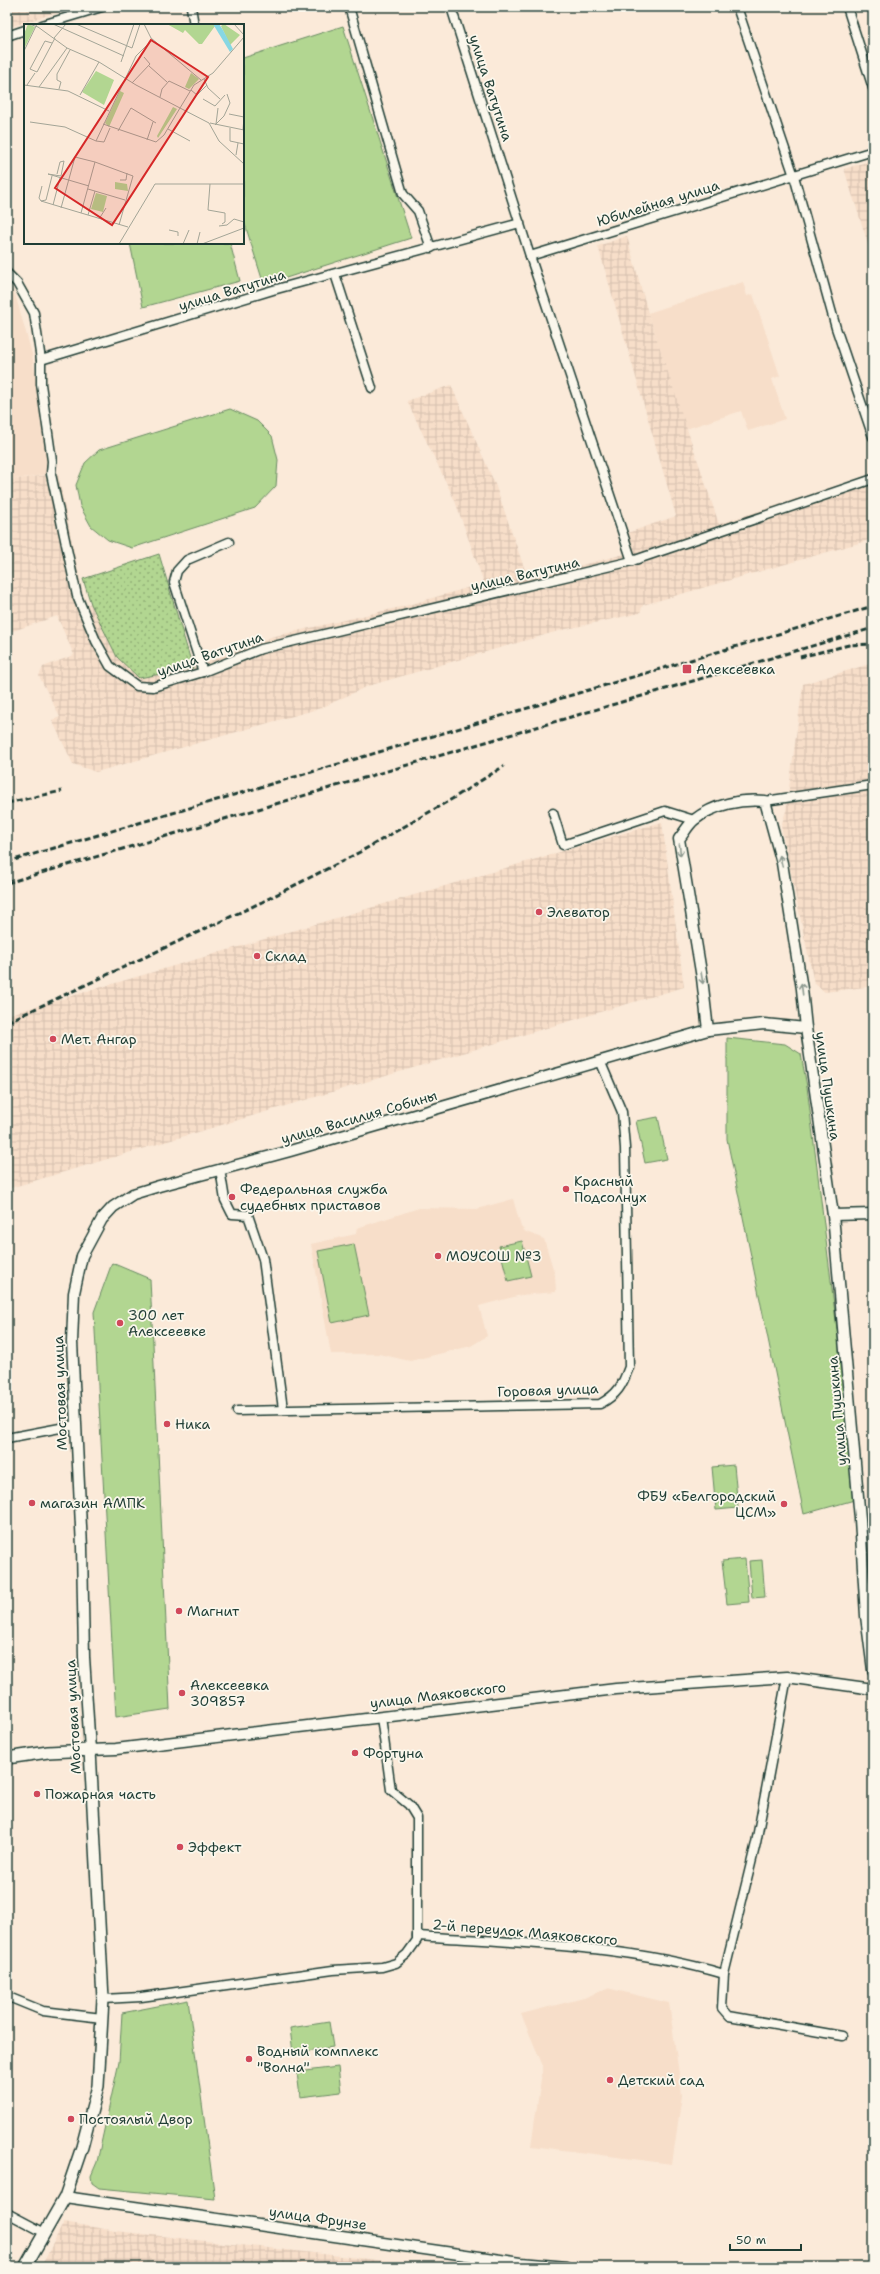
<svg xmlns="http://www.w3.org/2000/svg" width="880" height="2274" viewBox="0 0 880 2274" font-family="'Shantell Sans',sans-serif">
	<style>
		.built { fill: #f7dec9 }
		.industrial { fill: url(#industrial-grid) }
		.grass { fill: url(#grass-dots); stroke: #688a62 }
		.green { fill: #b2d691; stroke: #688a62 }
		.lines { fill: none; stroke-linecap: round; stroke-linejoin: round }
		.minor-casing { stroke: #1f3d34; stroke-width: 11 }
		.tertiary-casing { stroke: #1f3d34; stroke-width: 13 }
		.secondary-casing { stroke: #1f3d34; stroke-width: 14 }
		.minor { stroke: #fbf7ec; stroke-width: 8 }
		.tertiary { stroke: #fbf7ec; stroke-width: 10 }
		.secondary { stroke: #fbf7ec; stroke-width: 11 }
		.rail { stroke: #1f3d34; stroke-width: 3; stroke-dasharray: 6 3; stroke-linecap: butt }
		.oneway { stroke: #8d9a90 }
		.poi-dot { fill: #d1495b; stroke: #fbf7ec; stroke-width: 1.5 }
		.labels { text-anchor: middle; stroke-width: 3.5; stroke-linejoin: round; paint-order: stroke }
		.street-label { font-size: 14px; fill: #1f3d34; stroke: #fbf7ec }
		.poi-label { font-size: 14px; fill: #1f3d34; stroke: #fbf7ec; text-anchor: start }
		.inset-road { fill: none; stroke: #a3a597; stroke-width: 1 }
		.view { fill: #d62828; fill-opacity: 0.15; stroke: #d62828; stroke-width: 2 }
		.inset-edge { fill: none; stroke: #1f3d34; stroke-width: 2 }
	</style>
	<defs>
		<pattern id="industrial-grid" width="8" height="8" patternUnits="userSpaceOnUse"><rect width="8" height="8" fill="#f7dec9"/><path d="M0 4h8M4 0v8" fill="none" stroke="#d3bfad"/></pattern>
		<pattern id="grass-dots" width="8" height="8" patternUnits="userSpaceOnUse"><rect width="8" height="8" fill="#b2d691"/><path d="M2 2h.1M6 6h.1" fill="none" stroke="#90af77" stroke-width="1.8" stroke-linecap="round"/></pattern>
	</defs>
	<rect width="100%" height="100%" fill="#fbead9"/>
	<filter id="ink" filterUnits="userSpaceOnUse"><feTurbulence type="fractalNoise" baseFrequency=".025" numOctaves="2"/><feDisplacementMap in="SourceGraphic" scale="8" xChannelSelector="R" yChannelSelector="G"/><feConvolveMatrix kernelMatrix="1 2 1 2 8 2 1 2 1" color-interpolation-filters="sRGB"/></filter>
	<g filter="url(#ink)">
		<g class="built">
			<polygon points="743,282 747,296 753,294 780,376 772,379 785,419 748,431 741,411 686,429 648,313"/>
			<polygon points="7,286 15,294 32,354 51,474 7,480"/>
			<polygon points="513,1199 521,1227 526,1232 544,1239 555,1275 556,1292 521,1295 479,1306 487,1336 471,1346 410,1361 379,1354 331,1354 311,1244 356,1234 357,1228 419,1208 477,1209"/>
			<polygon points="607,1988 669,2003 682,2095 672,2164 531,2146 543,2066 521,2014 584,1998"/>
		</g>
		<g class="industrial">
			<polygon points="7,7 74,7 7,28"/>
			<polygon points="873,160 873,259 844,169"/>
			<polygon points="627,236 648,313 719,524 873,474 873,539 643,605 640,613 562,630 368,686 321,708 96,772 73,764 52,720 60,717 39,676 43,667 74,655 57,616 7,633 7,480 58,474 85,606 91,603 117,657 139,678 193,668 271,637 405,606 484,583 455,501 407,401 451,385 495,484 528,579 625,554 619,536 676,516 598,246"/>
			<polygon points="873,663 873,986 825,992 814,983 781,826 786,811 803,684"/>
			<polygon points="662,822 684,987 7,1189 7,1015"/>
			<polygon points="64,2222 116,2231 438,2267 41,2267"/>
		</g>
		<polygon class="grass" points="159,554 193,668 139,678 117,657 91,604 83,579"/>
		<g class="green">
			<polygon points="343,26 411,238 264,285 243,218 243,58"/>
			<polygon points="130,243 230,243 240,281 143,307"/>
			<polygon points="230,409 257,421 272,436 278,460 276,486 255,508 132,548 108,540 91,526 80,506 76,485 85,463 99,450"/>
			<polygon points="727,1038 785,1044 801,1054 807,1087 858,1499 804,1514 727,1139"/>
			<polygon points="658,1117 667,1159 645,1163 636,1121"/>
			<polygon points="522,1241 531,1276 508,1281 499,1246"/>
			<polygon points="354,1244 369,1315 332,1323 318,1251"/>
			<polygon points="112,1263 150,1279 170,1709 116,1717 94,1312"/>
			<polygon points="734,1465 738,1508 716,1510 712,1467"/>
			<polygon points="745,1559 749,1602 727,1604 722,1561"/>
			<polygon points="762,1560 765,1597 752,1598 749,1561"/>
			<polygon points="188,2000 215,2199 99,2188 92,2183 91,2176 97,2162 119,2062 122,2013"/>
			<polygon points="329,2022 333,2047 293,2053 290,2028"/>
			<polygon points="338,2067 341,2092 300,2097 297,2072"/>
		</g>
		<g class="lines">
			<g class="minor-casing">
				<g id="minor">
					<polyline points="191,7 194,25"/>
					<polyline points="349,7 403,194 418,211 431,248"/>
					<polyline points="451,7 530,256 632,561"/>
					<polyline points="737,7 794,176 836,328 873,437"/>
					<polyline points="847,7 873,88"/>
					<polyline points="42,25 102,7"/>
					<polyline points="7,36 25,30"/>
					<polyline points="530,256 873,151"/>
					<polyline points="7,273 17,283 34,313 41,360 41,384 52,461 51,474 77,596 96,641 110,666 137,686 153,687 203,672 261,649 632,561 873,479"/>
					<polyline points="335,274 372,388"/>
					<polyline points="41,360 273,290 520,223"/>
					<polyline points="203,672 174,582 177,571 187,560 229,542"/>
					<polyline points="765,801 873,785"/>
					<polyline points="553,813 563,845 665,811 694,820"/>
					<polyline points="220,1169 225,1200 232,1214 248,1215 263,1259 283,1409"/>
					<path d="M237 1411 600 1404C618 1394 622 1386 629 1367L625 1148 622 1112 601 1063"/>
					<polyline points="7,1438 76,1425"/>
					<polyline points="787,1677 756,1843 724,1974 722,2008 729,2016 842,2036"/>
					<path d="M417 1936C520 1943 625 1945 724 1974"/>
					<polyline points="7,1999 11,1998 43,2011 102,2018"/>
					<polyline points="103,1999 141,1997 333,1970 382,1967 396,1963 407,1954 417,1940 417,1818 409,1805 391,1790 381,1717"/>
					<polyline points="7,2213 43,2232"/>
				</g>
			</g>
			<g class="tertiary-casing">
				<g id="tertiary">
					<polyline points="806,1028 764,1024 708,1030 290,1151 159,1186 133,1194 113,1207 102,1219 82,1256 74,1293 72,1342 82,1547 84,1657 90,1750 116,1749 616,1689 787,1677 873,1689"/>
					<path d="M708 1030 702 978 679 839C684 833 688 825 694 820 714 804 741 799 765 801L782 863 802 989 806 1028 833 1215 860 1519 866 1616 873 1670"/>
					<polyline points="833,1215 873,1214"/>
					<polyline points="65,2197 521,2263 567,2267"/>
				</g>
			</g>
			<g class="secondary-casing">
				<polyline id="secondary" points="7,1758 48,1752 90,1750 103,1999 98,2086 82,2147 65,2197 25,2267"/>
			</g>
			<use href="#minor" class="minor"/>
			<use href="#tertiary" class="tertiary"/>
			<use href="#secondary" class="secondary"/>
			<g class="rail">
				<polyline points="800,657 849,645 873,644"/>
				<polyline points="7,803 62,791"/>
				<polyline points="7,862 873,606"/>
				<polyline points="7,883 873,628"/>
				<polyline points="7,1022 262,902 360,852 452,799 504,766"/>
			</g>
		</g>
		<defs><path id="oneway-shaft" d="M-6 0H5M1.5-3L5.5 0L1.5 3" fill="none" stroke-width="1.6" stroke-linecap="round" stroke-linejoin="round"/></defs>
		<g class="oneway">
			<use href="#oneway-shaft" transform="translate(680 850) rotate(84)"/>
			<use href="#oneway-shaft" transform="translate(781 861) rotate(-103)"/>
			<use href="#oneway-shaft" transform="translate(702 978) rotate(81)"/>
			<use href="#oneway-shaft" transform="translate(802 989) rotate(-97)"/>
		</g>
	</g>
	<g class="poi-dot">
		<rect x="682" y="664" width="10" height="10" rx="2"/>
		<circle cx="539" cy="912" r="4"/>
		<circle cx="257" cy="956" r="4"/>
		<circle cx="53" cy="1039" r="4"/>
		<circle cx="566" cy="1189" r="4"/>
		<circle cx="232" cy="1197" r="4"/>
		<circle cx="438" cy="1256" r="4"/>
		<circle cx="120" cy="1323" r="4"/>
		<circle cx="167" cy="1424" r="4"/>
		<circle cx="32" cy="1503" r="4"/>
		<circle cx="784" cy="1504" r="4"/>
		<circle cx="179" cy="1611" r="4"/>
		<circle cx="182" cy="1693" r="4"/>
		<circle cx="355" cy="1753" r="4"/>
		<circle cx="37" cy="1794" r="4"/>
		<circle cx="180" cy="1847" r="4"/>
		<circle cx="249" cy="2059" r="4"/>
		<circle cx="610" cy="2080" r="4"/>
		<circle cx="71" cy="2119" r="4"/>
	</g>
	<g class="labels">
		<g class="street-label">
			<text transform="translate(491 88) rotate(72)" y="5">улица Ватутина</text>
			<text transform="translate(658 203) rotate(-17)" y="5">Юбилейная улица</text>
			<text transform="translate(232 290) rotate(-17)" y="5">улица Ватутина</text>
			<text transform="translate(525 574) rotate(-13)" y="5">улица Ватутина</text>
			<text transform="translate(210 654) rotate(-19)" y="5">улица Ватутина</text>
			<text transform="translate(828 1086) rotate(82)" y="5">улица Пушкина</text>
			<text transform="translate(359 1117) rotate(-16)" y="5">улица Василия Собины</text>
			<text transform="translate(548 1390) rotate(-2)" y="5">Горовая улица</text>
			<text transform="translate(60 1393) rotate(-92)" y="5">Мостовая улица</text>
			<text transform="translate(837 1411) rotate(-95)" y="5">улица Пушкина</text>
			<text transform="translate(438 1695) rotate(-7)" y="5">улица Маяковского</text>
			<text transform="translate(73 1717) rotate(-93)" y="5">Мостовая улица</text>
			<text transform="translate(525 1932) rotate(5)" y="5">2-й переулок Маяковского</text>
			<text transform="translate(318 2218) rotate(8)" y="5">улица Фрунзе</text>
		</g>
		<g class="poi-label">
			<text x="696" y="674">Алексеевка</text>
			<text x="547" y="917">Элеватор</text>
			<text x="265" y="961">Склад</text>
			<text x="61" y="1044">Мет. Ангар</text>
			<text x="574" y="1186">Красный<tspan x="574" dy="16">Подсолнух</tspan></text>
			<text x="240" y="1194">Федеральная служба<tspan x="240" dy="16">судебных приставов</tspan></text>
			<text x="446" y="1261">МОУСОШ №3</text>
			<text x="128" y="1320">300 лет<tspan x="128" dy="16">Алексеевке</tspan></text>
			<text x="175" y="1429">Ника</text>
			<text x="776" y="1501" text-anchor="end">ФБУ «Белгородский<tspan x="776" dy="16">ЦСМ»</tspan></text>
			<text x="40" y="1508">магазин АМПК</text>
			<text x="187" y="1616">Магнит</text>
			<text x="190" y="1690">Алексеевка<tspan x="190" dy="16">309857</tspan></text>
			<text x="363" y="1758">Фортуна</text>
			<text x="45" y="1799">Пожарная часть</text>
			<text x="188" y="1852">Эффект</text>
			<text x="257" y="2056">Водный комплекс<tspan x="257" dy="16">"Волна"</tspan></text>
			<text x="618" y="2085">Детский сад</text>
			<text x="79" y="2124">Постоялый Двор</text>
		</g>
	</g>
	<g transform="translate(24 24)">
		<rect width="220" height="220" fill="#fbead9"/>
		<path d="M72 47 90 56 80 81 58 68Z" fill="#b2d691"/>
		<path d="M4 0 11 3 0 25V10ZM143 0H189L191 2 178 20H175L161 6 159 9ZM200 0 216 11 206 21 197 2ZM167 49 175 55 165 65 161 63ZM96 67 100 69 85 103 81 99ZM149 83 153 85 134 114 133 112ZM91 158 103 160 104 167 91 165ZM72 169 83 172 79 188 67 185Z" fill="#b2d691"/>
		<path d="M189 0H195L199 6 209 25 206 28Z" fill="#87d7e3"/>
		<path class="inset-road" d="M5 0 14 3 43 24 75 38 112 61 156 84 140 111 132 118 79 100M29 0 100 32M52 0 108 24 116 0M120 0 127 14 177 56M210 0 220 11M220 13 189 49 170 61 156 84 185 99 195 117 220 140M30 14 42 0M28 19 21 17 6 45 13 48 31 14M0 27 13 0M97 38 110 0M125 42 143 58M180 55 184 64 196 75M108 59 126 40 120 33M0 61 44 67 85 87M3 61 11 49M15 63 43 24M35 65 37 58 33 56V50L46 26M167 66 173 71 183 61M56 71 75 38M136 73 138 65 145 57 166 67M179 75 191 82 201 71M205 90 220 93M6 98 41 103 72 117M186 99 220 106M192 100 194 84M191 101 200 92 206 79 203 70M86 104 80 118 72 117 112 32 129 15M206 104V117L220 120M144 105 166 117M219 106 220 93M94 107 107 84 132 99M123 116 129 98M212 131 214 119M24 150 37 152 40 137 36 138 33 150M24 150 65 162M96 156H102L103 149M186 160 184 186 201 189V198L198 200M64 165 101 176M17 177 104 203M17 177 22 176 28 152M17 177 15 174 18 162M29 181 36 154M37 184 51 133 71 138 109 152 95 201M57 189 71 138M64 191 71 167M75 195 82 184M195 202 203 201 210 195 220 198M145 206 154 208V212M95 220 131 160H220M159 220 165 206M173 220 176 208M178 220 220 204"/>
		<path class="view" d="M127 16 184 53 88 201 31 164Z"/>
		<rect width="220" height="220" class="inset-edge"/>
	</g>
	<rect width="880" height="2274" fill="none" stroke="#fbf7ec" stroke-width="24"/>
	<rect x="12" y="12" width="856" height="2250" fill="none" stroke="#1f3d34" stroke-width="1.5" filter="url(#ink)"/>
	<path d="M730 2244v6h71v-6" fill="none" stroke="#1f3d34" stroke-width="2"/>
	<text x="736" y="2244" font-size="12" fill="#1f3d34" stroke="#fbf7ec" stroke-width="3" paint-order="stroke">50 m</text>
</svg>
